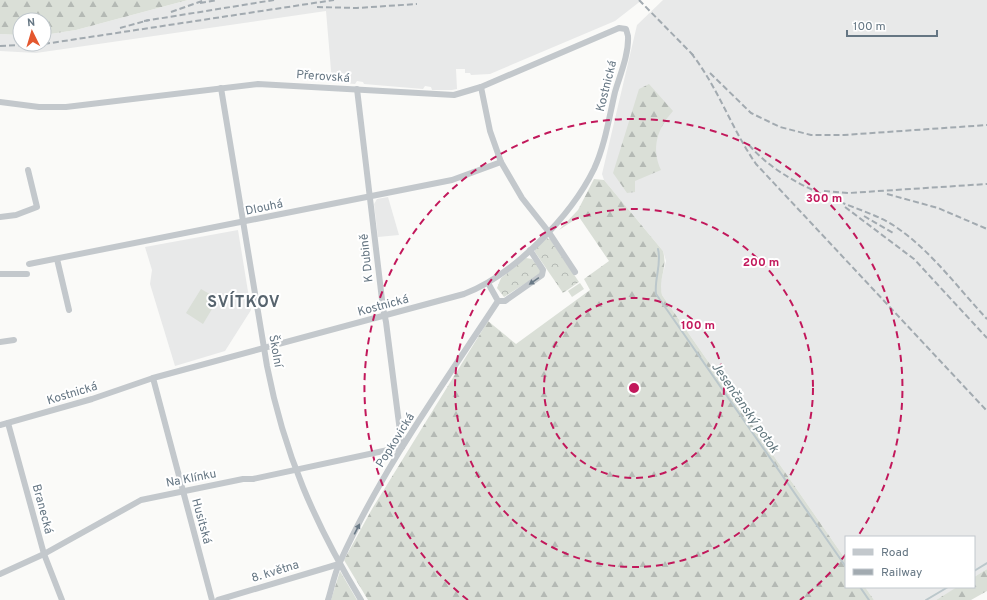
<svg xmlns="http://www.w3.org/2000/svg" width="987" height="600" viewBox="0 0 987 600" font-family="Overpass,sans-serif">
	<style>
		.built { fill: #e8e9e9 }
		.forest { fill: url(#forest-firs) }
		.park { fill: url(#park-crowns) }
		.pitch { fill: #dadfd7 }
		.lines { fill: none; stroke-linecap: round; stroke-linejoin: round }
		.stream { stroke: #bbc7cb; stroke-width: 2 }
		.minor { stroke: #c3c8cc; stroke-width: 6 }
		.rail { stroke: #a2aab0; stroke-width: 2; stroke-dasharray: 6 3; stroke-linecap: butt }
		.oneway { fill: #6a7a87 }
		.ring { fill: none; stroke: #c2185b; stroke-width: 2; stroke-dasharray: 7 5 }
		.labels { text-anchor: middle; stroke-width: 4; stroke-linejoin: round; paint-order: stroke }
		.street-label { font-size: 12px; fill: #657683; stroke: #fff }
		.water-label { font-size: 13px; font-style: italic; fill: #60757c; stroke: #fff }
		.district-label { font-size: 16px; font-weight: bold; letter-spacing: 1px; fill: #57646e; stroke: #fff }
		.centre { fill: #c2185b; stroke: #fff; stroke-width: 2 }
		.ring-label { font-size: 12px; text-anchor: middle; font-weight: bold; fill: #c2185b; stroke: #fff; stroke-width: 4; stroke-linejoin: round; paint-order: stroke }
	</style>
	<defs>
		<pattern id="forest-firs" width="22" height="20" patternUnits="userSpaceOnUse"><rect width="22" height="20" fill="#dadfd7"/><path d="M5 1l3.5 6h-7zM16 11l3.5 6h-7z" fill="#b4b9b4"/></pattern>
		<pattern id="park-crowns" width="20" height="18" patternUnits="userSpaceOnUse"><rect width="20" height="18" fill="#dadfd7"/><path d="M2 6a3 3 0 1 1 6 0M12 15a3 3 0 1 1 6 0" fill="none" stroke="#b4b9b4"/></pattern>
	</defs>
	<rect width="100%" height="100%" fill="#fafaf8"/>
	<g class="built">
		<polygon points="188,0 642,0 615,21 490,74 471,75 470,73 465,73 465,69 456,69 457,89 452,90 432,90 431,87 425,86 423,89 364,84 363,82 357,81 355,84 332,82 326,11 36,53 0,51 0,34 20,35 20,44 44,44 44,35 76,30"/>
		<polygon points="663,0 987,0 987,569 974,577 974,537 846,537 846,560 662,295 660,285 666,261 663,251 604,180 602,174 637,25"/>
		<polygon points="388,197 399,235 378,237 374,204 377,199"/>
		<polygon points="238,230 251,310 225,351 175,366 150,284 152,270 145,247"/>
		<polygon points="865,587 958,587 936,600 874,600"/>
	</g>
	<g class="forest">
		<polygon points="0,0 188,0 76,30 44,35 44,20 20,20 20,35 0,34"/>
		<path d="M649 84 673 111C657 129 651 148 661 170L635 181V192L627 193 613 173 639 89Z"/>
		<path d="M594 179 604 180 663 251C668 269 658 278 662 295L846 560V587H865L874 600H368L344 560 372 509 488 321 516 344 590 290 584 279 609 261 579 217 559 230 578 210Z"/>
		<polygon points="987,569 987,591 971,600 936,600 957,587 974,587 974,577"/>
		<polygon points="340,571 357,600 331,600"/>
	</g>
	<g class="park">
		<polygon points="546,238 550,239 579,282 563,293 535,252 535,249"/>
		<polygon points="526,258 532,259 540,269 540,274 504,297 497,288 501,278"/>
	</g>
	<g class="pitch">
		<polygon points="580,283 584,289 572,297 568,291"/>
		<polygon points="201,289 218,299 203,324 186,313"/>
	</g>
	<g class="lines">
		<g class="stream">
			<path d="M658 249C662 264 654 279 656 294L846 567"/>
			<polyline points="974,571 987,563"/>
			<polyline points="860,587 869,600"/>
			<polyline points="926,600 948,587"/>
		</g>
		<g class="minor">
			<polyline points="481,87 490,131 501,162 522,198 548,231 575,272"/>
			<path d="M221 88 267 366C284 454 315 524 361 600"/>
			<polyline points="357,89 383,308 386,322 402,447"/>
			<path d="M0 102 39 107H66L258 84 454 95 481 87 619 28 626 29 628 36C629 54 620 75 615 92 609 118 605 145 594 169 571 216 514 275 464 294L153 378 92 399 0 425"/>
			<polyline points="0,217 16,215 37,207 28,170"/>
			<polyline points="57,259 69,310"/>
			<polyline points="29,264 452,180 501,162"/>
			<polyline points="0,274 27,274"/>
			<polyline points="498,301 505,301 542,275 543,270 530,250"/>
			<polyline points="0,342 14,340"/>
			<polyline points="153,378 212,600"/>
			<polyline points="8,423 44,554 62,600"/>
			<polyline points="0,574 44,554 141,500 243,479 253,479 402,447"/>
			<polyline points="218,600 339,564"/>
			<path d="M328 600C332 588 334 574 340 562 382 469 442 386 498 301L488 283"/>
		</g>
		<g class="rail">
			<polyline points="639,0 695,57"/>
			<polyline points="200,3 217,0"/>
			<polyline points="317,7 357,8 417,4"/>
			<polyline points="171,12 205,0"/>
			<polyline points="144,21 274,0"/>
			<polyline points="120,28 149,20"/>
			<polyline points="44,44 334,0"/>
			<polyline points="0,46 42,44"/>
			<path d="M691 53C718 87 731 128 756 164L987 411"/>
			<polyline points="710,73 751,113 780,127 811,135 844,135 987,125"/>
			<path d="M749 145C769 168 796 183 824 195 845 205 867 211 888 222 927 245 956 286 987 319"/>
			<polyline points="824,191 849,193 987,184"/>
			<polyline points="887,194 938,208 987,229"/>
			<polyline points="845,207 914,259 987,338"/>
			<polyline points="864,216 895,234"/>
		</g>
	</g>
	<defs><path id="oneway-solid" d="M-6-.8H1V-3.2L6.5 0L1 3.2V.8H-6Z"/></defs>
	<g class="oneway">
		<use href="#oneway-solid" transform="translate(534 281) rotate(145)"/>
		<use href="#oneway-solid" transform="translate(357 529) rotate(-63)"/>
	</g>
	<g class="ring">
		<circle cx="634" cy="388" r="90"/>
		<circle cx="634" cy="388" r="179"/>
		<path d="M846 554A269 269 0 0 1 800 600M468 600A269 269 0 1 1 858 536"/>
	</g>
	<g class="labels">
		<g class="street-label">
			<text transform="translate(323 76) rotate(4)" y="4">Přerovská</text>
			<text transform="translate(606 86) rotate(-76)" y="4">Kostnická</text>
			<text transform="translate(264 207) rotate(-12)" y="4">Dlouhá</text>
			<text transform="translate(366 258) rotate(-96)" y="4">K Dubině</text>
			<text transform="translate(383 305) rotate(-15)" y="4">Kostnická</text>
			<text transform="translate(276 351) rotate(80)" y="4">Školní</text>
			<text transform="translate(72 393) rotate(-17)" y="4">Kostnická</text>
			<text transform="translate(395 440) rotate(-58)" y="4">Popkovická</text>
			<text transform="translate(191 478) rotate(-11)" y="4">Na Klínku</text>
			<text transform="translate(43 509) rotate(75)" y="4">Branecká</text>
			<text transform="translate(202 521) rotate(75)" y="4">Husitská</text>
			<text transform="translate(275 571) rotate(-17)" y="4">8. května</text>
		</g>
		<g class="water-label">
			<text transform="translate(746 407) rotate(55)" y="5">Jesenčanský potok</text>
		</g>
		<g class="district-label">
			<text x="244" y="307">SVÍTKOV</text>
		</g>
	</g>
	<circle cx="634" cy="388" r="6" class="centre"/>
	<g class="ring-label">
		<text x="824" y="202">300 m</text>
		<text x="761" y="266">200 m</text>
		<text x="698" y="329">100 m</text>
	</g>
	<rect x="845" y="536" width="130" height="52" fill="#ffffff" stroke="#c1c8cd"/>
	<rect x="853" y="549" width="20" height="6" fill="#c3c8cc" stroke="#c1c8cd"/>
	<text x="881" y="556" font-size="12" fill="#657683">Road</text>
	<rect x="853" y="569" width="20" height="6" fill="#a2aab0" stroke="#c1c8cd"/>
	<text x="881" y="576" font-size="12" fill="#657683">Railway</text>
	<g transform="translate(32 32) rotate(355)"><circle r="19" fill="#ffffff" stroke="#c1c8cd"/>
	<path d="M0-3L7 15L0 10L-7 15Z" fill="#e4572e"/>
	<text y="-6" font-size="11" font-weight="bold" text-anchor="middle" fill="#657683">N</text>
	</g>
	<path d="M847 30v6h90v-6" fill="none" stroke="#657683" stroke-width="2"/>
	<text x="853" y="30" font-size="12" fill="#657683" stroke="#ffffff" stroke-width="3" paint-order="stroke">100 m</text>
</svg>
